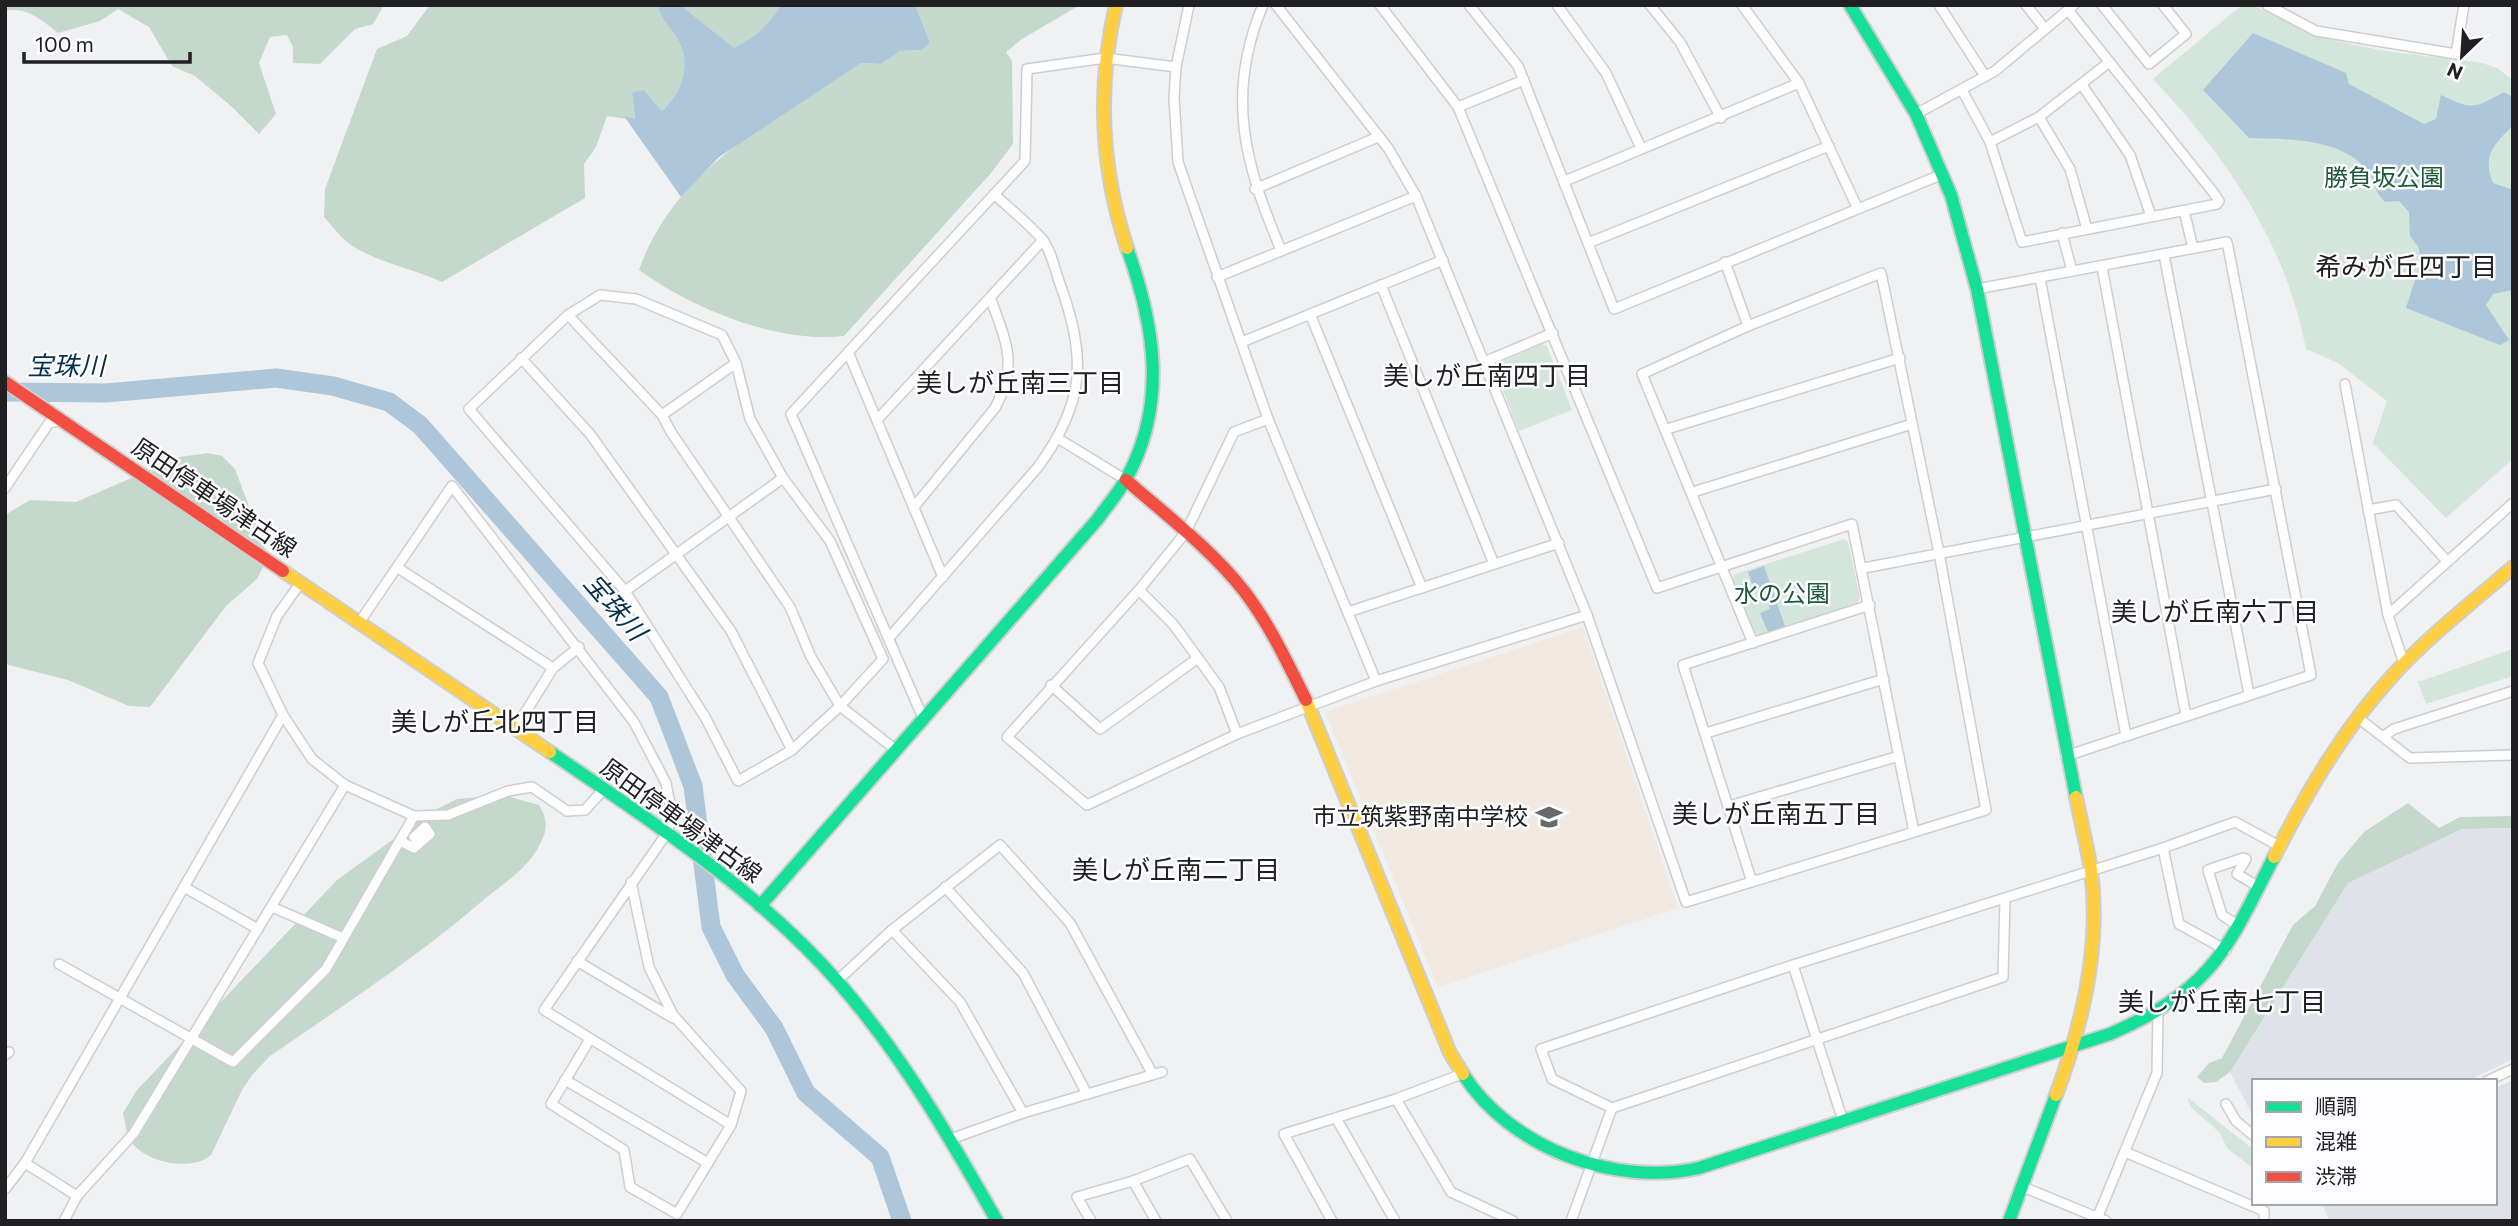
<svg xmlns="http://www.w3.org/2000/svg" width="2518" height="1226" viewBox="0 0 2518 1226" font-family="Commissioner,'Noto Sans JP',sans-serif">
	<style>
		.built { fill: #dfe2e9 }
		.education { fill: #f2e9e1 }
		.green { fill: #d4e5db }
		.forest { fill: #c4d9cc }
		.water { fill: #adc6d9 }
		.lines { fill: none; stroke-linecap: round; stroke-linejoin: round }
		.river { stroke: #adc6d9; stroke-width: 19 }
		.street-casing { stroke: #cdcecf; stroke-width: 12 }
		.fast-casing { stroke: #cdcecf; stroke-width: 16 }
		.slow-casing { stroke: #cdcecf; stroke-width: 16 }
		.jam-casing { stroke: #cdcecf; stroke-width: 16 }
		.street { stroke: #fdfdfd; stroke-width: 9 }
		.fast { stroke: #16e098; stroke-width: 12 }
		.slow { stroke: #ffcf43; stroke-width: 12 }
		.jam { stroke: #f24e42; stroke-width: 12 }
		.labels { text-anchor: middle; stroke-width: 5; stroke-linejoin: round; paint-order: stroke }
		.park-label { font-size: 24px; fill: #1d5a39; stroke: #fdfdff }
		.street-label { font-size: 24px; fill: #202022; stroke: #fdfdff }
		.poi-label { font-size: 24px; fill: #202022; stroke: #fdfdff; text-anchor: end }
		.neighbourhood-label { font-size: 26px; fill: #202022; stroke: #fdfdff }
		.water-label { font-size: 26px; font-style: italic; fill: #03304b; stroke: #fdfdff }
	</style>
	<rect width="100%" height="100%" fill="#eff1f3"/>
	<g class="built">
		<polygon points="2513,828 2513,1059 2467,1081 2254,1081 2254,1118 2230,1072 2348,883 2462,829"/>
		<polygon points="2513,1080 2513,1221 2330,1221 2322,1203 2495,1203 2495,1088"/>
	</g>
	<polygon class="education" points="1583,627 1678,908 1438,987 1325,712"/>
	<g class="green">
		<path d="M2242 5C2267 5 2308 34 2337 41 2384 53 2434 56 2482 63L2497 68 2513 80V459L2446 518 2373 443 2387 401 2338 363 2306 349C2286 243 2226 156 2153 79Z"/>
		<polygon points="1543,344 1547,346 1572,410 1519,431 1494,368 1496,364"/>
		<polygon points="1844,539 1848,542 1860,598 1857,603 1760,636 1755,633 1732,579 1735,574"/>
		<polygon points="2513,649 2513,676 2426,704 2418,682"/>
		<polygon points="2187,1097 2254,1150 2254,1169 2227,1148 2220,1133 2191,1107"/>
	</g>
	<g class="forest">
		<path d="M5 5H384L373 24 355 29 320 64 293 63V47L287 35 270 37 259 63 276 114 259 134 231 106 195 76 172 66 149 27 118 9 100 21 58 33C42 20 26 6 5 11Z"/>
		<path d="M430 5H657C661 21 672 28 679 42 692 69 680 93 662 111L644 90 632 92 635 120 607 116 596 147 584 164 585 198 442 282C412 268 378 263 351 245 341 238 332 226 324 217L325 189 377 49 407 36Z"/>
		<path d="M680 5H781C768 26 755 37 734 49Z"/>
		<path d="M915 5H1080L1022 39 1006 52 1012 61 1013 144 991 173 844 336C778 344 691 308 639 270 675 167 776 119 861 63L881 64 900 51 922 50 930 42Z"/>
		<polygon points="208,453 222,456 235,469 268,557 257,579 226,606 150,707 129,706 68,680 5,664 5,515 30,500 76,502 180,457"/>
		<path d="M503 795 539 805C548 820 548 829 540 844 529 867 506 882 487 897 419 956 344 1005 270 1056L253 1074 242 1090 211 1155C192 1172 144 1163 130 1140 126 1133 125 1121 123 1113L137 1090 337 880 431 812 457 799Z"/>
		<polygon points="2408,803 2439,828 2460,817 2513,816 2513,828 2462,829 2348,883 2230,1072 2216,1082 2204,1083 2197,1077 2209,1063 2222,1058 2293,925 2315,906 2338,863 2364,832"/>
	</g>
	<g class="water">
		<path d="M657 5H680L734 48C755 37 768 26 781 5H915L930 42 922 50 900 51 881 64 861 63 719 157 681 197 624 116 635 119 632 92 644 90 662 111C680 93 692 68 679 42 672 28 661 21 657 5Z"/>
		<path d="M2253 33 2346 73 2349 84 2424 124 2436 119 2441 95C2473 110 2473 109 2504 92L2513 97V125C2493 146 2482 155 2493 183L2513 190V290L2493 294 2486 305 2509 340 2500 345 2406 308 2420 264 2419 248 2410 236 2409 212 2399 201 2385 202C2375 193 2376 185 2370 175 2348 138 2287 139 2249 138L2203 90Z"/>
		<polygon points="1764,566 1785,626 1768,632 1760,613 1770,609 1763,588 1754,590 1748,572"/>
	</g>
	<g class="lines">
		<polyline class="river" points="5,392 106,393 276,378 333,386 389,402 420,425 659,697 693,786 711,927 735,975 774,1028 806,1093 880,1157 902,1221"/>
		<g class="street-casing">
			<g id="street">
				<polyline points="1189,5 1176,67 1174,98 1178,162 1268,419 1376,681"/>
				<path d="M1263 5C1225 95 1245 165 1281 250"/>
				<polyline points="1276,5 1388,148 1416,196 1587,615 1686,902 1986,810 1939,553 1881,273 1748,326 1642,374 1753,643"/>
				<polyline points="1380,5 1458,107 1657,588 1852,524 1914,832"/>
				<polyline points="1469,5 1518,66 1614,309 1943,174"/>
				<polyline points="1557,5 1606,73 1641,148"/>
				<polyline points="1650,5 1680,42 1721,118"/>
				<polyline points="1742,5 1799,83 1857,207"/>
				<polyline points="1939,5 1985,76"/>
				<polyline points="2026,5 2045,29"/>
				<polyline points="2102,5 2149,64 2186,34 2163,5"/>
				<polyline points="2267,5 2316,31 2456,54 2464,5"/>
				<polyline points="2082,85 2130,155 2151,216"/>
				<polyline points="1962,90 1990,142 2022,242 2217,204 2219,201 2213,192 2068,10"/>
				<polyline points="1458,107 1524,80"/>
				<polyline points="1916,114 1995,71 2074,5"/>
				<polyline points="2039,117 2070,169 2087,229"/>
				<polyline points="1990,142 2039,117 2108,63"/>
				<polyline points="1565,181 1799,83"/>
				<polyline points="1255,189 1378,137"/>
				<polyline points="2184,211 2193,248"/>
				<polyline points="2062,233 2072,271"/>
				<polyline points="1588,243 1829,146"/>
				<polyline points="2164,255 2249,694"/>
				<polyline points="1725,262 1748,326"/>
				<polyline points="2102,267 2186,716"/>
				<polyline points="1217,277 1416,196"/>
				<polyline points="2040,278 2126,736"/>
				<polyline points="1381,285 1494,564"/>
				<polyline points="1977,289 2227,242 2311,675 2066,756"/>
				<polygon points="600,295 636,299 722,335 736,363 750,419 783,478 830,541 883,659 840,706 792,750 738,781 705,717 625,591 469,409 568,315"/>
				<polyline points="1310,314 1422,588"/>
				<polyline points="568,315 662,415"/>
				<polyline points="1242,342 1443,260"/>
				<polyline points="848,352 943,577"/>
				<polyline points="521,358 590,434 731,631 792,750"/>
				<polyline points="1484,362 1553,333"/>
				<polyline points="736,363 662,415 671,432 790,607 811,657 840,706 896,750"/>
				<polyline points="2345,384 2388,615 2404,664"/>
				<polyline points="1268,419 1234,432 1186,532 1139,590 1007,737 1087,805 1237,734 1376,681 1587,615"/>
				<polyline points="877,420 1043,240"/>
				<polyline points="1667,429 1900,358"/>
				<polyline points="1059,439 1126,480"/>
				<polyline points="5,488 49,423 62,420"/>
				<polyline points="1693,492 1912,424"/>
				<path d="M914 507 995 408C1018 366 1007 343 991 300"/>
				<polyline points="2368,510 2396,505 2446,560"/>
				<polyline points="398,568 553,668"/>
				<polyline points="1864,568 2276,489"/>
				<polyline points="301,582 277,616 258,663 283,715 312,759 345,785 414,816 448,815 508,791 532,787 567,811 585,810 604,789"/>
				<polyline points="1139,590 1173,624 1219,687 1237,734"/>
				<polyline points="625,591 783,478"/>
				<polyline points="1348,612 1559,543"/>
				<polyline points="2388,615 2513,503"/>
				<polyline points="359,623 452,486 634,722 666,783 672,814 667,833 544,1010 731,1125"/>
				<path d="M889 638 1038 467C1085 403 1087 358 1060 284 1055 270 1051 250 1042 239 1028 223 1010 209 994 194"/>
				<polyline points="1051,685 1100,729 1198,658"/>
				<polyline points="2357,717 2410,758 2513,755"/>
				<polyline points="923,718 791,414 1025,161 1027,69 1105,58 1176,67"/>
				<polyline points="515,729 553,668 579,647"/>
				<polyline points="1706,733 1884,679"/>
				<polyline points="2384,736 2394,729 2513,691"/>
				<polyline points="1729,806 1899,756"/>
				<polyline points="400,841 414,848 430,834 425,827 414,837 419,844"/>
				<polyline points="2163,848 2179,924 2226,950"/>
				<polyline points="1752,882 1683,665 1870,605"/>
				<polyline points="184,887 258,929"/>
				<polyline points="945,887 1023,973 1087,1094"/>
				<polyline points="2005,899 2003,977 1612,1108 1552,1079 1541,1049 1793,965 2163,848 2235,822 2281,847"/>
				<polyline points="272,907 343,938"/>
				<polyline points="2239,926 2222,915 2208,870 2243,858 2246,859 2237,874 2259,887"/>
				<polyline points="892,930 960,1002 1023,1113"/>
				<polyline points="577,961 673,1018"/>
				<polyline points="59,964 233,1062 326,969 414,816"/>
				<polyline points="1793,965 1843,1121"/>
				<polyline points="837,981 892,930 1000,845 1070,923 1152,1073"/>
				<polyline points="590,1039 551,1104 624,1150 630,1187 677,1214 731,1125 741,1091 673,1015 649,967 631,882"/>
				<polyline points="5,1055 9,1052"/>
				<polyline points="565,1080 708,1163"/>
				<polyline points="2487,1081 2513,1069"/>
				<polyline points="1396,1099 1451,1192 1513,1221"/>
				<polyline points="2226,1104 2236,1121 2254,1136"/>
				<polyline points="1336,1118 1395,1221"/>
				<polyline points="951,1139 1023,1113 1162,1072"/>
				<polyline points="2125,1152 2264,1211 2264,1221"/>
				<polyline points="25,1163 77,1196 64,1221"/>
				<polyline points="1133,1181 1156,1221"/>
				<polyline points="2023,1187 2106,1221"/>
				<polyline points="5,1189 25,1163 283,715"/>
				<polyline points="77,1196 134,1133 345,785"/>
				<polyline points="1091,1221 1077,1197 1133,1181 1190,1159 1227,1221"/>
				<polyline points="1332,1221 1284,1134 1396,1099 1462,1074"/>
				<polyline points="1571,1221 1612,1108"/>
				<polyline points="2096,1221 2157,1073 2158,1013"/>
			</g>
		</g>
		<g class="fast-casing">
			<g id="fast">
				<polyline points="1850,5 1916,114 1951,195 1977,289 2076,797"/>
				<path d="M550 752C651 821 758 890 839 983 902 1055 950 1138 997 1221"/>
				<path d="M760 906 1097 520C1106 507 1117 495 1125 481 1168 405 1155 326 1127 248"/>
				<path d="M1463 1074C1510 1148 1615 1187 1699 1168L2110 1034C2213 989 2226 951 2274 857"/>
				<polyline points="2009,1221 2056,1095"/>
			</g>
		</g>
		<g class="slow-casing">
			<g id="slow">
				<path d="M1116 5C1097 86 1101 169 1127 248"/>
				<polyline points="283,571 550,752"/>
				<polyline points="1306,700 1450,1053 1463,1074"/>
				<path d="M2274 857C2307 792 2344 728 2394 674 2430 635 2473 602 2513 567"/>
				<path d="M2056 1095C2082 1026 2101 945 2091 870 2087 846 2081 821 2076 797"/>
			</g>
		</g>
		<g class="jam-casing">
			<g id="jam">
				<polyline points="5,382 283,571"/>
				<path d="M1126 480C1166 515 1211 549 1244 591 1270 625 1287 662 1306 700"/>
			</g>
		</g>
		<use href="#street" class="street"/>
		<use href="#fast" class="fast"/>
		<use href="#slow" class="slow"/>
		<use href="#jam" class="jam"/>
	</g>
	<defs>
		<g id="school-bare" transform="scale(2.1)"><path d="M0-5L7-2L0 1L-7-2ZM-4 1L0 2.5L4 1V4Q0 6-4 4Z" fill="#68696b" stroke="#fdfdff" stroke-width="2.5" paint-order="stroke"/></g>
	</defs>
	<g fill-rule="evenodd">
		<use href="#school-bare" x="1549" y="817"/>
	</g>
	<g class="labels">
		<g class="park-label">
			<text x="2384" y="186">勝負坂公園</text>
			<text x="1782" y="602">水の公園</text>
		</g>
		<g class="street-label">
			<text transform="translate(214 498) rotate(34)" y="8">原田停車場津古線</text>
			<text transform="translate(681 821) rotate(36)" y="8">原田停車場津古線</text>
		</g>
		<g class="poi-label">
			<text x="1528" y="825">市立筑紫野南中学校</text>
		</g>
		<g class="neighbourhood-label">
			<text x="2406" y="276">希みが丘四丁目</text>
			<text x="1487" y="385">美しが丘南四丁目</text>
			<text x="1020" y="392">美しが丘南三丁目</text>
			<text x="2215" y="621">美しが丘南六丁目</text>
			<text x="495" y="731">美しが丘北四丁目</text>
			<text x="1776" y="823">美しが丘南五丁目</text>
			<text x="1176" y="879">美しが丘南二丁目</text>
			<text x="2222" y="1011">美しが丘南七丁目</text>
		</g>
		<g class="water-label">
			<text x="66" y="375">宝珠川</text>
			<text transform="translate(615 607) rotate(49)" y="9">宝珠川</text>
		</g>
	</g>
	<rect width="2518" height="1226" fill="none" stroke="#202022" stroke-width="14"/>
	<rect x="2252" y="1079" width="245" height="126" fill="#fdfdff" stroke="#a5a5a7" stroke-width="2"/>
	<rect x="2266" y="1102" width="35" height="10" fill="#16e098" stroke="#a5a5a7" stroke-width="2"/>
	<text x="2315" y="1114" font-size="21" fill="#202022">順調</text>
	<rect x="2266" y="1137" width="35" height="10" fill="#ffcf43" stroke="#a5a5a7" stroke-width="2"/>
	<text x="2315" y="1149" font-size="21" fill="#202022">混雑</text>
	<rect x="2266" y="1172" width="35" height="10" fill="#f24e42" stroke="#a5a5a7" stroke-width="2"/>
	<text x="2315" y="1184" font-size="21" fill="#202022">渋滞</text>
	<g transform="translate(2462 56) rotate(205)" stroke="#fdfdff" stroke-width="5" paint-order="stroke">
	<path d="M0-5L12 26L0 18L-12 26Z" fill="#202022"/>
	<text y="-10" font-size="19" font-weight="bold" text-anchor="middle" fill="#202022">N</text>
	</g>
	<path d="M24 52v10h166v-10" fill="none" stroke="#202022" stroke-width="3.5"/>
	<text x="35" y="52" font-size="21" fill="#202022" stroke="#fdfdff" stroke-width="5" paint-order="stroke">100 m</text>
</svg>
